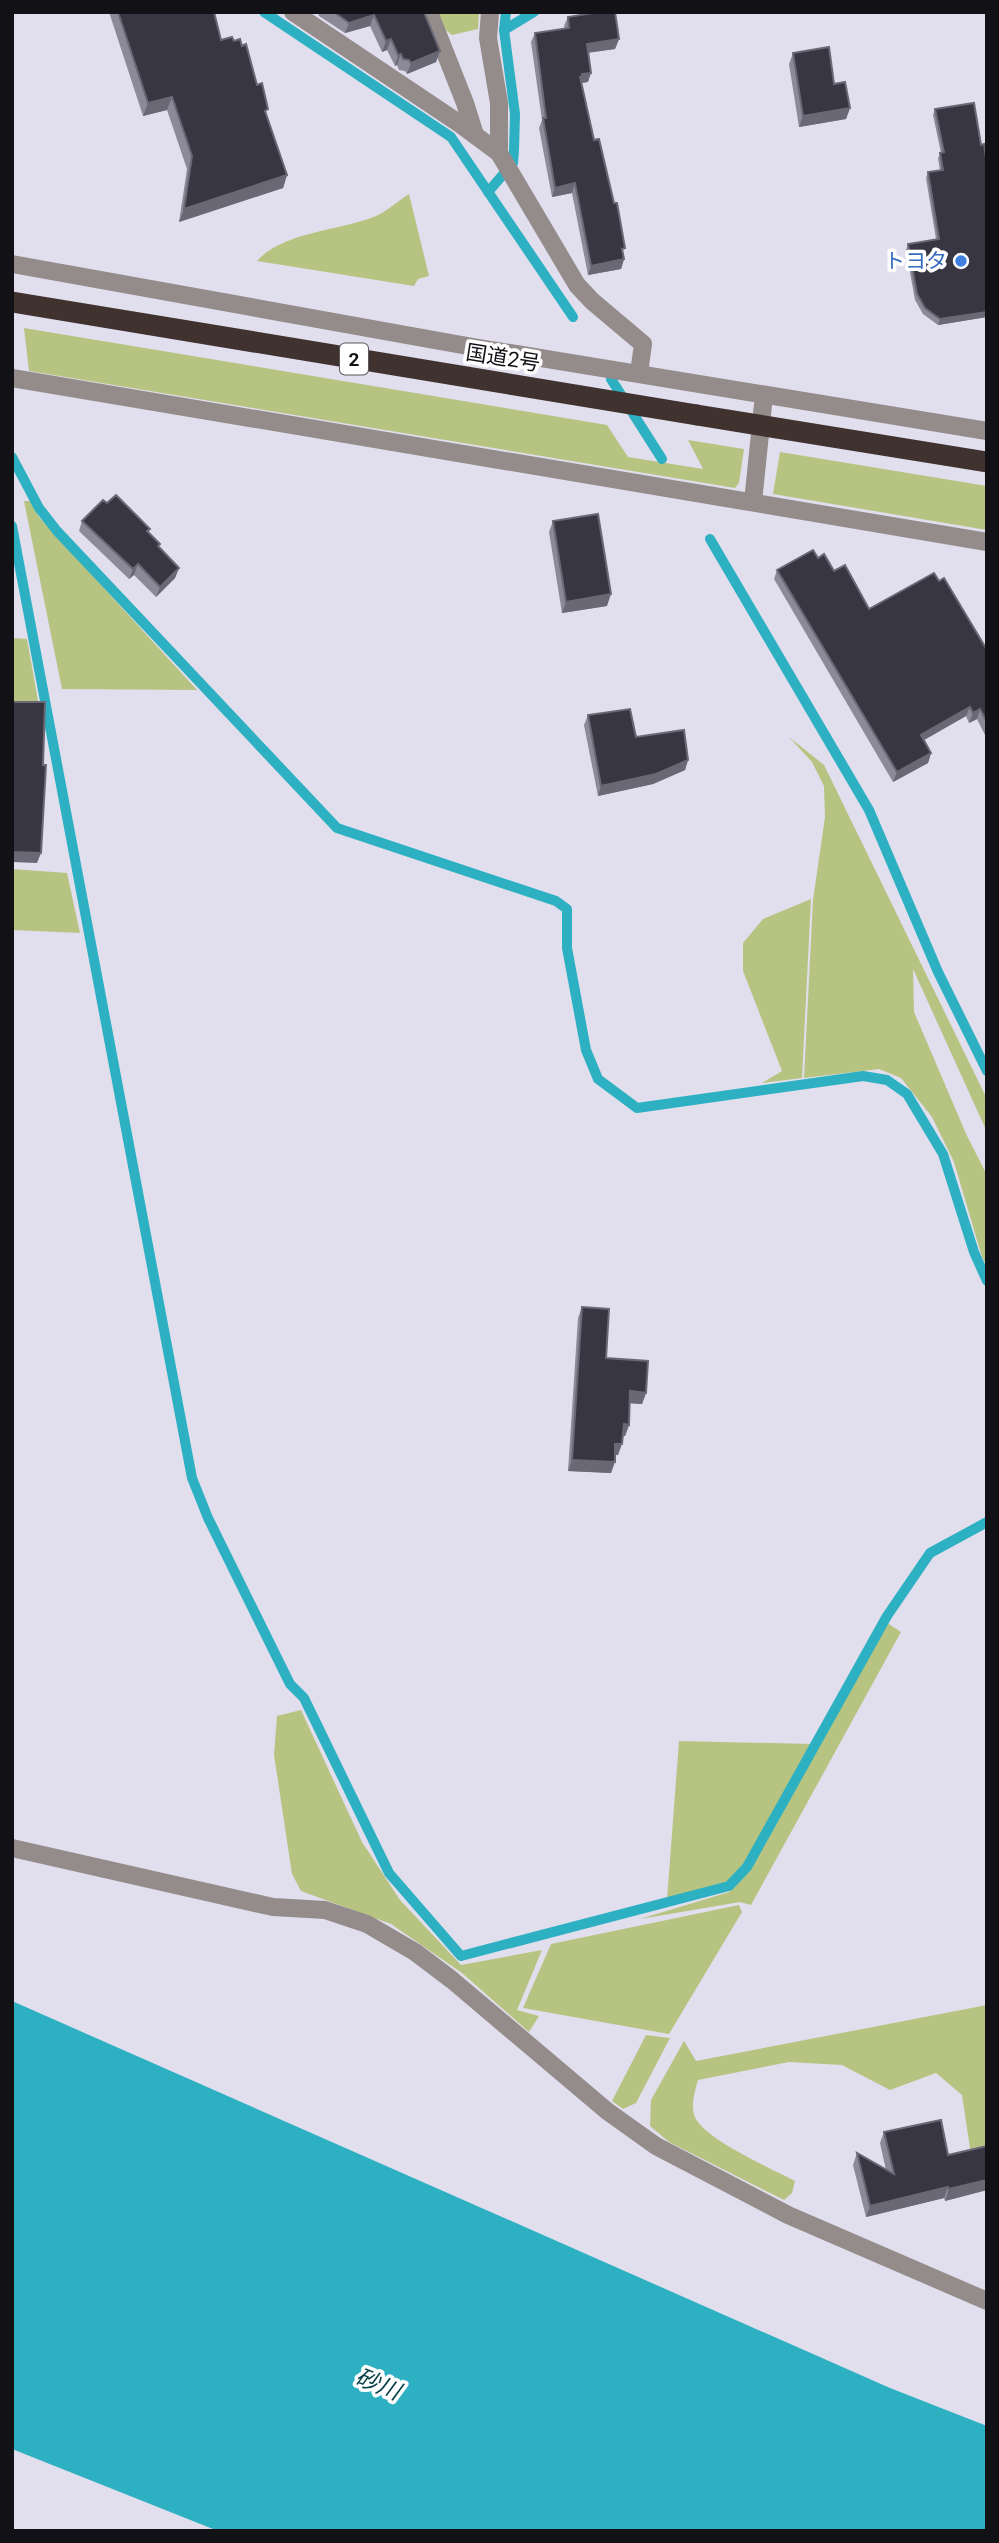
<svg xmlns="http://www.w3.org/2000/svg" width="999" height="2543" viewBox="0 0 999 2543" font-family="Roboto,'Noto Sans JP',sans-serif">
	<style>
		.green { fill: #b7c481 }
		.water { fill: #2db1c2 }
		.lines { fill: none; stroke-linecap: round; stroke-linejoin: round }
		.stream { stroke: #2db1c2; stroke-width: 10 }
		.street { stroke: #948c8b; stroke-width: 18 }
		.highway { stroke: #3f322f; stroke-width: 21 }
		.highway-bridge { stroke: #3f322f; stroke-width: 21 }
		.wall { fill: #8c8a98 }
		.shaded-wall { fill: #6a6875 }
		.building { fill: #373642; stroke: #6a6875; stroke-width: 2 }
		.shop-dot { fill: #3f7fe0; stroke: #fff; stroke-width: 2.5 }
		.labels { text-anchor: middle; stroke-width: 7; stroke-linejoin: round; paint-order: stroke }
		.shield { fill: #fff; stroke: #59585c; stroke-width: 2 }
		.shield-label { font-size: 19px; font-weight: bold; fill: #121116 }
		.shop-label { font-size: 21px; fill: #366cbe; stroke: #fff; text-anchor: end }
		.street-label { font-size: 21px; fill: #121116; stroke: #fff }
		.water-label { font-size: 23px; font-style: italic; fill: #043f46; stroke: #fff }
	</style>
	<rect width="100%" height="100%" fill="#e1deed"/>
	<g class="green">
		<polygon points="436,12 479,12 478,29 452,35 442,27"/>
		<path d="M409 194 429 276 418 279 414 286 257 261C284 231 340 231 376 216 387 211 398 201 409 194Z"/>
		<polygon points="24,328 607,425 628,457 703,469 688,440 744,449 739,483 735,488 29,371"/>
		<polygon points="780,452 987,486 987,530 773,494"/>
		<polygon points="24,501 30,501 39,517 197,690 62,689"/>
		<polygon points="12,638 27,639 39,706 12,705"/>
		<polygon points="789,737 824,765 987,1099 987,1132 913,969 914,1012 967,1136 987,1175 987,1266 982,1257 954,1162 932,1117 901,1078 879,1069 804,1078 813,900 825,817 824,786 812,762"/>
		<polygon points="12,869 67,873 80,933 12,930"/>
		<polygon points="811,899 802,1078 762,1083 782,1071 743,971 743,943 763,919"/>
		<polygon points="887,1623 901,1632 751,1905 740,1902 640,1919 729,1892 750,1871"/>
		<polygon points="301,1710 362,1842 400,1900 461,1965 542,1950 517,2010 539,2016 529,2032 462,1973 391,1924 301,1891 292,1874 274,1755 277,1716"/>
		<polygon points="679,1741 812,1744 745,1864 726,1884 667,1900"/>
		<polygon points="739,1905 742,1912 669,2034 523,2008 551,1944"/>
		<path d="M987 2005V2151L971 2155 962 2095 936 2073 890 2090 842 2065 789 2062 698 2080C695 2091 690 2106 695 2117 704 2139 772 2169 795 2181L792 2193 784 2200 669 2142 650 2126 651 2100 684 2041 696 2061Z"/>
		<polygon points="646,2035 670,2038 636,2103 623,2109 612,2101"/>
	</g>
	<polygon class="water" points="12,2001 890,2388 987,2426 987,2531 218,2531 12,2449"/>
	<g class="lines">
		<g class="stream">
			<polyline points="264,12 451,137 573,317"/>
			<polyline points="504,30 534,12"/>
			<polyline points="488,192 513,163 514,150 515,114 504,30 506,12"/>
			<polyline points="611,379 662,459"/>
			<polyline points="12,457 39,508 57,531 337,828 556,901 567,909 567,948 586,1050 598,1079 637,1108 863,1076 887,1080 907,1094 943,1154 974,1252 987,1281"/>
			<polyline points="12,526 192,1478 208,1518 290,1684 304,1698 389,1873 461,1956 729,1886 747,1867 887,1616 930,1553 987,1522"/>
			<polyline points="710,539 869,810 938,972 987,1071"/>
		</g>
		<g class="street">
			<polyline points="293,12 460,124 499,153"/>
			<polyline points="429,12 465,103 475,135"/>
			<polyline points="490,12 488,38 499,103 499,153 577,285 592,301 643,344 639,373"/>
			<polyline points="12,264 473,347 987,431"/>
			<polyline points="12,378 987,542"/>
			<polyline points="753,502 764,395"/>
			<polyline points="12,1848 273,1907 325,1910 367,1924 415,1952 452,1980 607,2111 656,2146 788,2215 987,2301"/>
		</g>
		<polyline class="highway" points="12,302 697,415"/>
		<polyline class="highway-bridge" points="697,415 987,462"/>
	</g>
	<g class="wall">
		<polygon points="109,12 214,12 221,40 266,115 287,175 283,188 179,222 187,169 167,110 143,116"/>
		<polygon points="318,12 424,12 440,51 436,62 407,74 405,71 399,70 397,65 395,66 387,50 382,52 370,26 345,33 319,16"/>
		<polygon points="568,17 619,39 615,49 588,53 588,82 581,83 594,140 624,259 621,269 588,275 572,193 552,197 539,128 542,120 531,42 535,33 565,29 564,26"/>
		<polygon points="793,53 834,84 850,108 846,119 799,127 789,64"/>
		<polygon points="935,109 987,317 938,325 923,314 915,300 906,250 908,244 936,239 926,178 928,172 940,171 938,158 941,153 933,115"/>
		<polygon points="107,503 149,532 159,547 179,568 175,578 156,597 134,575 129,579 79,531 82,521"/>
		<polygon points="553,521 607,606 562,613 549,532"/>
		<polygon points="818,558 834,571 869,609 939,581 987,650 987,739 977,719 969,723 966,716 924,740 931,753 928,763 893,782 774,579 777,570"/>
		<polygon points="588,715 688,760 685,770 653,784 598,796 584,725"/>
		<polygon points="582,1307 606,1358 646,1393 642,1404 629,1403 629,1425 625,1436 623,1436 618,1455 615,1455 611,1473 568,1471 578,1318"/>
		<polygon points="884,2132 948,2155 987,2146 987,2190 945,2201 944,2198 866,2217 853,2165 857,2153 886,2170 880,2143"/>
	</g>
	<g class="shaded-wall">
		<polygon points="374,15 370,26 345,33 349,23"/>
		<polygon points="391,39 387,50 382,52 386,41"/>
		<polygon points="619,39 615,49 584,53 587,44"/>
		<polygon points="440,51 436,62 407,74 411,63"/>
		<polygon points="401,54 397,65 395,66 398,55"/>
		<polygon points="591,73 588,82 580,83 577,86 582,74"/>
		<polygon points="172,97 167,110 143,116 148,103"/>
		<polygon points="850,108 846,119 799,127 803,116"/>
		<polygon points="287,175 283,188 179,222 184,209"/>
		<polygon points="575,183 572,193 552,197 555,188"/>
		<polygon points="624,259 621,269 588,275 591,266"/>
		<polygon points="987,312 987,317 938,325 940,319"/>
		<polygon points="138,564 134,575 129,579 133,569"/>
		<polygon points="179,568 175,578 156,597 160,587"/>
		<polygon points="611,594 607,606 562,613 566,602"/>
		<polygon points="970,707 966,716 917,744 921,735"/>
		<polygon points="980,709 977,719 969,723 973,713"/>
		<polygon points="931,753 928,763 893,782 897,772"/>
		<polygon points="688,760 685,770 653,784 598,796 601,786"/>
		<polygon points="12,852 41,853 37,863 12,862"/>
		<polygon points="630,1391 646,1393 642,1404 626,1403"/>
		<polygon points="624,1424 629,1425 625,1436 620,1435"/>
		<polygon points="615,1444 622,1444 618,1455 611,1455"/>
		<polygon points="572,1460 615,1462 611,1473 568,1471"/>
		<polygon points="987,2180 987,2190 945,2201 949,2189"/>
		<polygon points="948,2187 944,2198 866,2217 870,2206"/>
	</g>
	<g class="building">
		<polygon points="118,12 214,12 221,40 232,37 234,41 240,39 242,46 246,44 257,85 262,83 268,109 265,111 287,175 184,209 192,156 172,97 148,103"/>
		<polygon points="334,12 424,12 440,51 411,63 409,60 403,59 401,54 398,55 391,39 386,41 374,15 349,23"/>
		<polygon points="599,12 615,12 619,39 587,44 591,73 582,74 583,76 580,77 594,140 599,139 614,203 617,203 625,248 622,249 624,259 591,266 575,183 555,188 543,118 546,118 535,33 569,28 568,17"/>
		<polygon points="829,47 834,84 845,82 850,108 803,116 793,53"/>
		<polygon points="974,103 981,145 984,144 987,164 987,312 940,319 925,308 917,294 908,244 939,239 928,172 943,170 940,153 944,152 935,109"/>
		<polygon points="116,495 150,529 147,531 160,544 158,546 179,568 160,587 138,564 133,569 82,521 103,500 107,503"/>
		<polygon points="598,514 611,594 566,602 553,521"/>
		<polygon points="813,550 818,558 824,554 834,571 845,565 869,609 934,573 939,581 944,578 987,650 987,722 980,709 973,713 970,707 921,735 931,753 897,772 777,570"/>
		<polygon points="12,702 45,702 43,765 46,765 41,853 12,852"/>
		<polygon points="630,709 636,737 684,730 688,760 656,774 601,786 588,715"/>
		<polygon points="582,1307 609,1309 606,1358 648,1361 646,1393 630,1391 629,1425 624,1424 622,1444 615,1444 615,1462 572,1460"/>
		<polygon points="941,2120 948,2155 987,2146 987,2180 949,2189 948,2187 870,2206 857,2153 894,2174 884,2132"/>
	</g>
	<circle class="shop-dot" cx="961" cy="261" r="7"/>
	<g class="labels">
		<rect class="shield" x="340" y="343.5" width="28" height="31" rx="5"/>
		<g class="shield-label">
			<text x="354" y="366">2</text>
		</g>
		<g class="shop-label">
			<text x="947" y="268">トヨタ</text>
		</g>
		<g class="street-label">
			<text transform="translate(503 358) rotate(9)" y="7">国道2号</text>
		</g>
		<g class="water-label">
			<text transform="translate(378 2384) rotate(22)" y="8">砂川</text>
		</g>
	</g>
	<rect width="999" height="2543" fill="none" stroke="#121116" stroke-width="28"/>
</svg>
